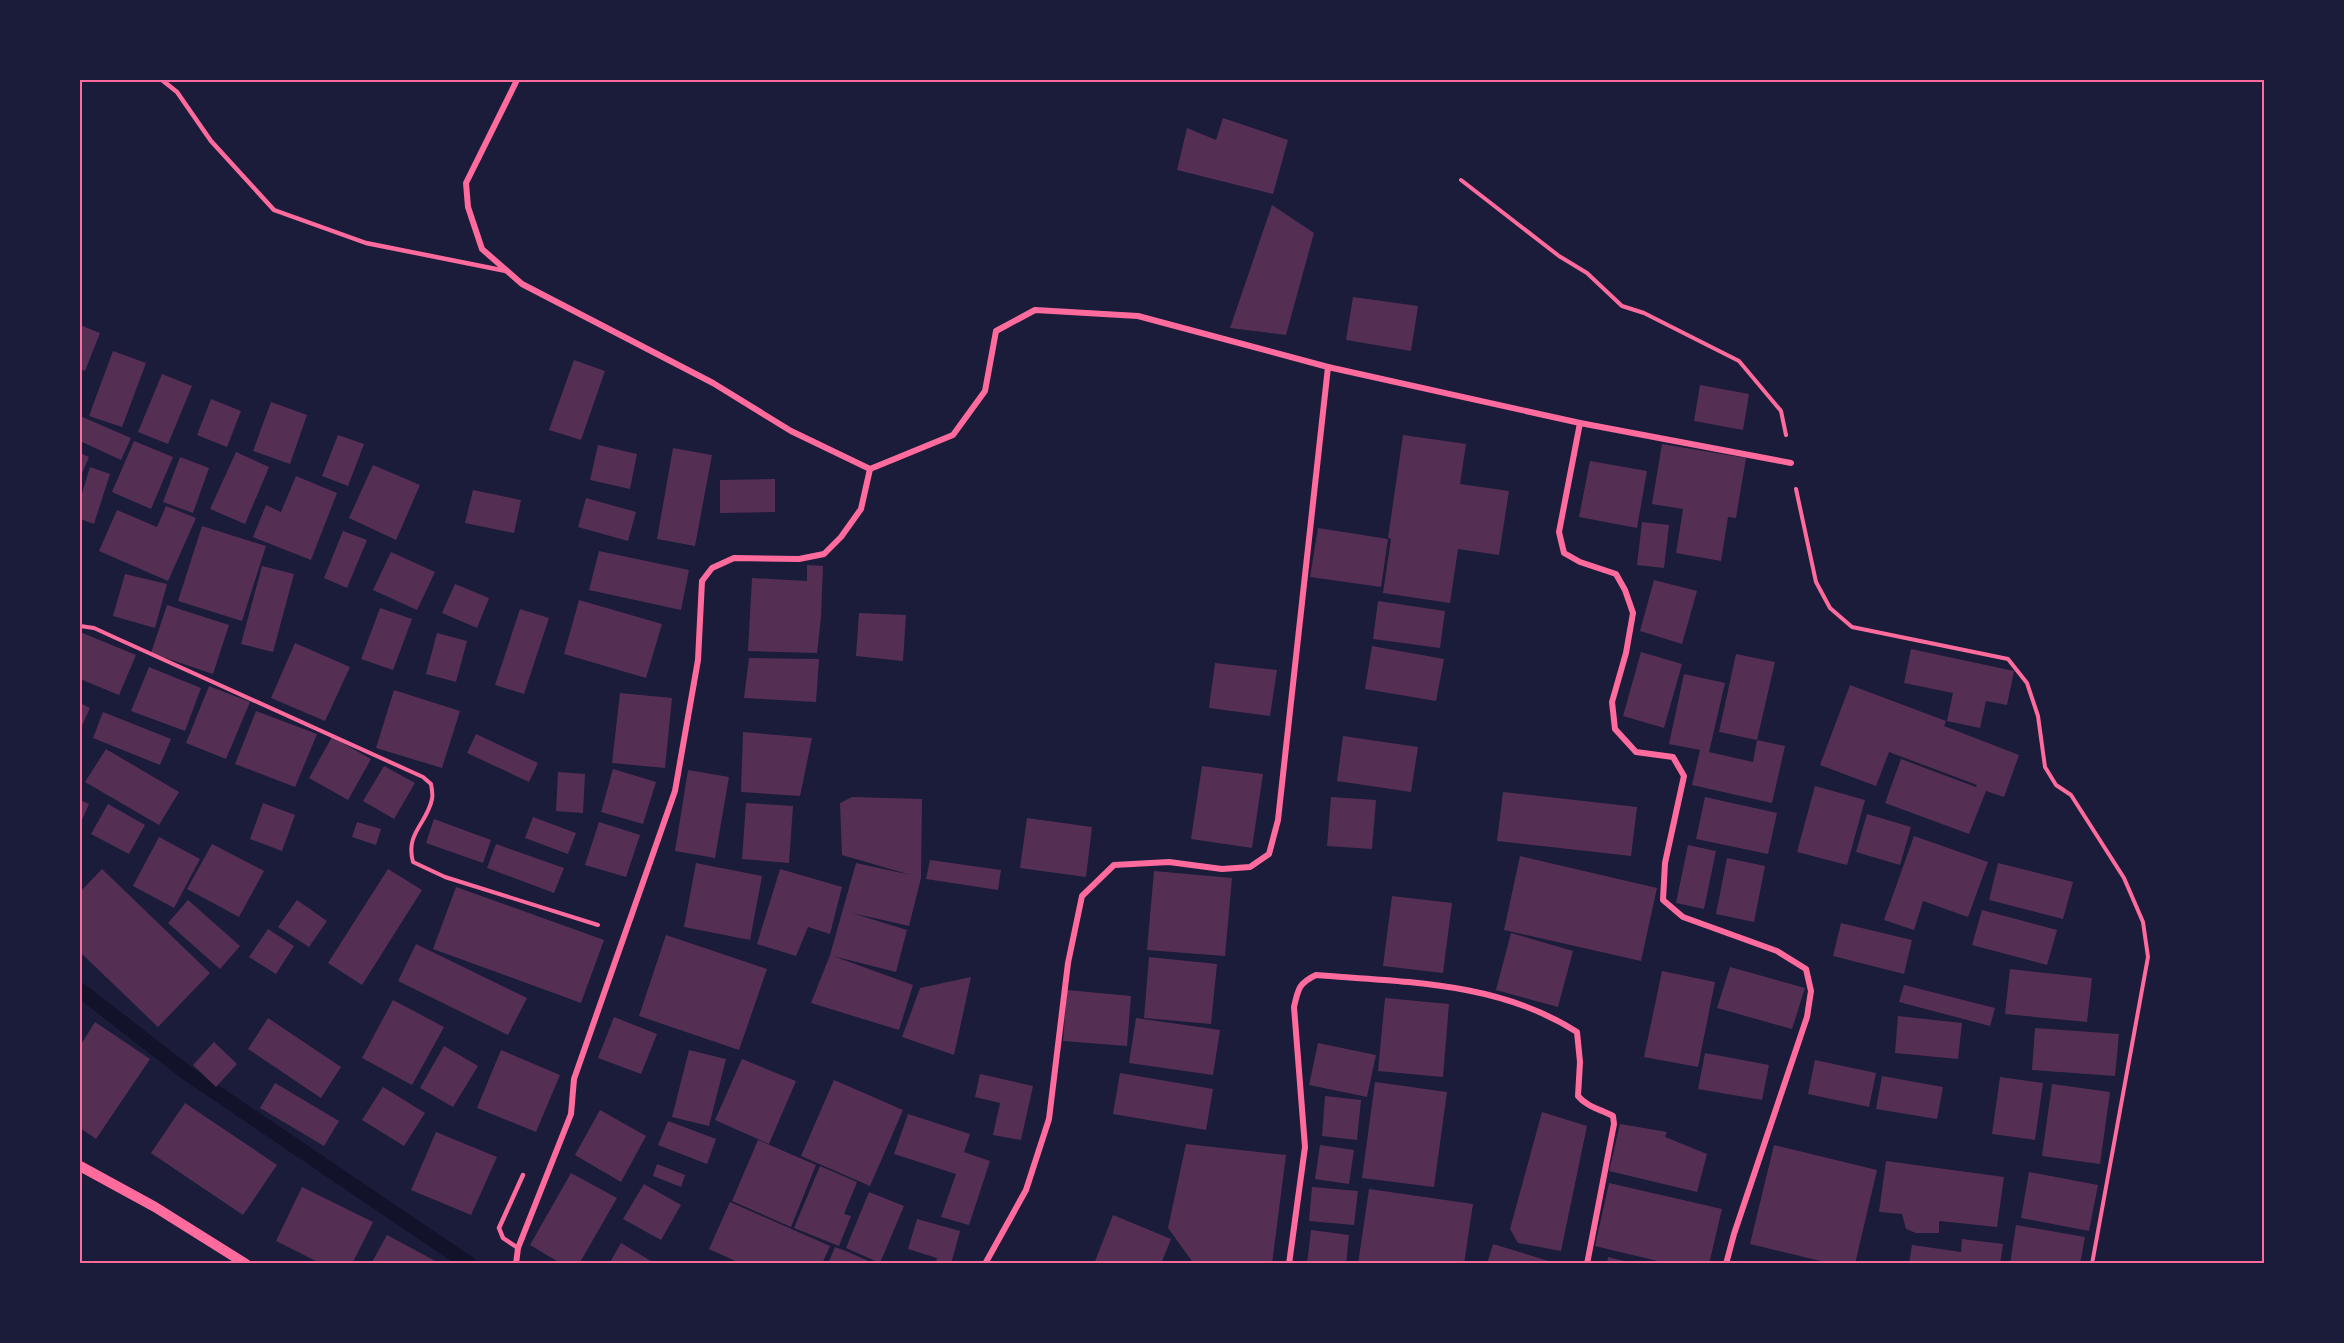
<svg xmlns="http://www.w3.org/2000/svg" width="2344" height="1343" viewBox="0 0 2344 1343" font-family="Raleway,sans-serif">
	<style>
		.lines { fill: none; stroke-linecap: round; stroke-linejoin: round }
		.stream { stroke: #12122b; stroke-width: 15 }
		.building { fill: #542f53 }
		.path { stroke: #ff6b9d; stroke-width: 4 }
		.service { stroke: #ff6b9d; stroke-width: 4.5 }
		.minor { stroke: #ff6b9d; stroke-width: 6 }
		.tertiary { stroke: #ff6b9d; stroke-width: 10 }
		.neatline { fill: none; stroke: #ff6b9d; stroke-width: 2 }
	</style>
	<rect width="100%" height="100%" fill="#1b1b3a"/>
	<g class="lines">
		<polyline class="stream" points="80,990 187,1073 469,1264"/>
	</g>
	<g class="building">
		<polygon points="1223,118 1288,140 1273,194 1177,170 1187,128 1216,140"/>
		<polygon points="1272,205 1314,233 1286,335 1230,328"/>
		<polygon points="1353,297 1418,306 1411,351 1346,340"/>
		<polygon points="80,325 100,333 85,371 80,369"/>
		<polygon points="113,351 146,363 122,427 89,416"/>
		<polygon points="574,360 605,371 581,440 549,430"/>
		<polygon points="162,374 192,386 168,444 138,432"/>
		<polygon points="1700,385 1749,394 1743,430 1694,421"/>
		<polygon points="211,399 241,411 227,447 197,435"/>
		<polygon points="271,402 307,415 290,464 253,451"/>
		<polygon points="80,416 131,438 121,460 80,441"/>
		<polygon points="338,435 364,444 348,486 322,476"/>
		<polygon points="1403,435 1466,444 1460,484 1509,491 1499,555 1458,549 1450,603 1383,593 1391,539 1388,538"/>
		<polygon points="134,441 173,457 151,509 112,492"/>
		<polygon points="1662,444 1746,458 1736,518 1728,517 1721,561 1676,553 1683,509 1652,504"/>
		<polygon points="598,445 637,454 630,489 590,480"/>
		<polygon points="673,448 712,455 695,546 657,539"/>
		<polygon points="236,452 269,467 245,524 210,509"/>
		<polygon points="80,453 89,457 80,478"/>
		<polygon points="180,457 209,468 193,513 163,502"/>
		<polygon points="1590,461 1647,471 1637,528 1579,517"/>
		<polygon points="373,465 420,485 396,540 349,518"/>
		<polygon points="90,467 110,474 94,524 80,519 80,500"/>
		<polygon points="296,476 337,493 311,560 253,537 266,505 281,512"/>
		<polygon points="775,479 775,512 720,513 720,480"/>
		<polygon points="473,490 521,500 514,533 465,523"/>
		<polygon points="586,498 636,512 628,541 578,527"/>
		<polygon points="166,506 196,518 168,581 99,551 117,510 157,527"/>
		<polygon points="1642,522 1669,525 1664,568 1637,565"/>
		<polygon points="202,526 266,546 242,621 178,601"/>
		<polygon points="1318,528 1388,539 1381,587 1310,577"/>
		<polygon points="343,531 367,540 347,588 324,578"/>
		<polygon points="599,551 689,570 681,610 589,590"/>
		<polygon points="391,552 435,572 417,610 373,590"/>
		<polygon points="807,565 823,566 821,617 817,653 748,651 752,578 807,581"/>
		<polygon points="262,566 294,574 273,652 241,644"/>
		<polygon points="125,574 167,584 155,628 113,616"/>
		<polygon points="1654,580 1697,591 1682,644 1640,631"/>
		<polygon points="455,584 489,598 477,628 442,613"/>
		<polygon points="579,600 662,624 646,678 564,654"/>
		<polygon points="1378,601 1445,611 1440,648 1373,639"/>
		<polygon points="167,605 229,625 213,674 151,653"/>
		<polygon points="380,608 412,619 393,670 361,659"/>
		<polygon points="520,609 549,618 524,694 495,685"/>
		<polygon points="859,613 906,615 903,661 856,656"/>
		<polygon points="80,632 136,655 119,695 80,679"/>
		<polygon points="437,633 467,641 456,682 426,674"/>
		<polygon points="295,643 350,667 325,721 271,698"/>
		<polygon points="1372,646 1444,659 1436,701 1365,689"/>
		<polygon points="1911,649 2014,671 2007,705 1986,701 1980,728 1947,721 1953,693 1904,683"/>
		<polygon points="1641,652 1682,664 1664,728 1623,716"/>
		<polygon points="1736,654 1775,662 1757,740 1785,746 1772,803 1692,785 1700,750 1669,744 1684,674 1725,683 1709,752 1753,762 1757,740 1719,732"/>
		<polygon points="749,658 819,659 816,702 744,698"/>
		<polygon points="1215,663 1277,670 1270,716 1209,708"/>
		<polygon points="149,667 201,688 185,731 131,711"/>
		<polygon points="1850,685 1946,721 1944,726 2019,755 2004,797 1986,791 1969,834 1885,803 1901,759 1976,787 1977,785 1889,752 1876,786 1820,765"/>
		<polygon points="209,686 250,702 226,759 186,743"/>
		<polygon points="394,690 460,711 442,768 376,748"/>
		<polygon points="620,693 672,698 665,768 612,763"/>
		<polygon points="80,703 90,708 80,730"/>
		<polygon points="256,711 317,734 295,787 235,764"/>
		<polygon points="103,712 171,739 160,765 93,738"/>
		<polygon points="743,732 812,738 800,796 741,792"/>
		<polygon points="476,734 538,763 529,782 467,753"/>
		<polygon points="1343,736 1418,747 1411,792 1337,781"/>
		<polygon points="332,737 371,759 348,800 309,778"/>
		<polygon points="106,749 179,792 159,825 85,782"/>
		<polygon points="384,766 415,783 394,819 363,801"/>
		<polygon points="1202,766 1263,774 1252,848 1191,839"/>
		<polygon points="613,769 656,782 643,824 601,812"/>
		<polygon points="688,770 729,777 715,858 675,851"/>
		<polygon points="558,772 585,774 583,813 556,811"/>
		<polygon points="1815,786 1865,800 1847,865 1797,852"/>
		<polygon points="1503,792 1637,807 1631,856 1497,841"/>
		<polygon points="852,797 922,799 921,878 909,926 852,913 907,930 896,972 833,956 913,985 899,1030 811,1003 830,955 856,863 911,875 842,855 840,803"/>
		<polygon points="1331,797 1376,800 1372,849 1327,846"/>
		<polygon points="1705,797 1777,813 1768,854 1696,839"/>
		<polygon points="80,800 89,804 80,824"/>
		<polygon points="263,803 295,815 282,851 250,839"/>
		<polygon points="746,803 793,806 789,863 742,859"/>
		<polygon points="108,804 145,825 129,854 91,834"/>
		<polygon points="1867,814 1911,827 1900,865 1856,852"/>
		<polygon points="533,817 576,833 568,854 525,838"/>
		<polygon points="1027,818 1092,827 1086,877 1020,868"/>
		<polygon points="434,819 491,840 483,863 426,843"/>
		<polygon points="357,822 381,829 376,845 352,837"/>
		<polygon points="599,822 640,835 626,877 585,865"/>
		<polygon points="1914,836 1988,862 1968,917 1923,901 1914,930 1884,920"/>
		<polygon points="159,837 200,859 174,908 133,886"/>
		<polygon points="212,844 264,871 239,917 187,889"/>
		<polygon points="496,844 564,868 554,893 487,868"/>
		<polygon points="1688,845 1716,851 1704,909 1676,903"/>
		<polygon points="1520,856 1657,888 1641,961 1504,930"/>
		<polygon points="1727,858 1765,866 1754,922 1716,914"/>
		<polygon points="930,860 1001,870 998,890 926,879"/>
		<polygon points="696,863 762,876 750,940 684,927"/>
		<polygon points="1998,863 2073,882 2063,919 1989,900"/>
		<polygon points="102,869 210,973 158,1027 80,952 80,892"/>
		<polygon points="388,869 422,890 362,985 328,963"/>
		<polygon points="780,869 842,887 830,934 808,927 796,956 757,944"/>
		<polygon points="1154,871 1232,878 1225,956 1147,950"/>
		<polygon points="456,887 604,940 581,1003 433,949"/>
		<polygon points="1392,896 1452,903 1443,973 1383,966"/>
		<polygon points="188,900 240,946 220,969 168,923"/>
		<polygon points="297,900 327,921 309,947 278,927"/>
		<polygon points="1982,910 2057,930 2047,965 1972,945"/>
		<polygon points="1841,923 1912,940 1904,974 1833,956"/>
		<polygon points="268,929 294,946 276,974 249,957"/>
		<polygon points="1511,933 1573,951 1558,1007 1496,990"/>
		<polygon points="666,935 767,969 739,1050 639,1016"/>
		<polygon points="416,944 527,998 508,1035 398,981"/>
		<polygon points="1149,957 1217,964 1211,1024 1144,1018"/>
		<polygon points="1730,967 1805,988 1792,1029 1717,1008"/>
		<polygon points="2010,969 2092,978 2087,1022 2005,1014"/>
		<polygon points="1662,971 1715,982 1698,1067 1644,1057"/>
		<polygon points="971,977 954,1055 902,1037 920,988"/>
		<polygon points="1904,985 1995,1008 1990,1026 1899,1002"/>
		<polygon points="1067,990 1131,996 1127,1046 1063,1041"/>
		<polygon points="1385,998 1449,1004 1443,1077 1378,1071"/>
		<polygon points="393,1000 444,1027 412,1085 362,1058"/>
		<polygon points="1898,1016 1962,1023 1958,1059 1895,1053"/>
		<polygon points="614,1017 657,1034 641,1074 598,1058"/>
		<polygon points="268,1018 341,1067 321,1098 248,1049"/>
		<polygon points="1136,1018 1220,1030 1213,1075 1129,1063"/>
		<polygon points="95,1022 150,1059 96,1139 80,1128 80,1046"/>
		<polygon points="2035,1028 2119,1034 2115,1076 2032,1070"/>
		<polygon points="214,1042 237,1064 216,1087 193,1065"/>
		<polygon points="1318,1043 1376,1055 1367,1097 1309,1085"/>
		<polygon points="444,1046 478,1066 453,1107 420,1088"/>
		<polygon points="501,1050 560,1075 536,1132 477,1108"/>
		<polygon points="689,1050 726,1059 709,1126 672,1117"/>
		<polygon points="1705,1053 1769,1065 1762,1100 1698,1089"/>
		<polygon points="742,1059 796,1081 769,1144 715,1120"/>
		<polygon points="1815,1060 1876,1073 1869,1107 1808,1094"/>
		<polygon points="1120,1073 1213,1089 1206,1130 1113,1114"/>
		<polygon points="980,1074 1033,1086 1021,1140 993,1135 1000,1103 975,1097"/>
		<polygon points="1882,1076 1943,1087 1937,1119 1876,1109"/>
		<polygon points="2000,1077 2043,1083 2035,1140 1992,1134"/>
		<polygon points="834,1080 903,1110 870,1186 801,1156"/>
		<polygon points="1375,1082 1447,1092 1434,1187 1362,1178"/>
		<polygon points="275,1083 339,1121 324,1146 260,1108"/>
		<polygon points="2052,1084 2110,1092 2100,1164 2042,1156"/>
		<polygon points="383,1087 425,1113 404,1146 362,1120"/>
		<polygon points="1325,1096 1361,1100 1357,1140 1322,1136"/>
		<polygon points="185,1103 277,1165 243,1215 151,1153"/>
		<polygon points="600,1110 646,1136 621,1182 575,1155"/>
		<polygon points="1542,1112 1587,1126 1561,1251 1518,1243 1510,1229"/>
		<polygon points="908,1114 970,1134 964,1152 990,1161 969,1225 941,1217 956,1174 894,1154"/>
		<polygon points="668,1121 716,1139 707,1164 658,1145"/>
		<polygon points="1620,1124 1667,1132 1665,1137 1707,1154 1697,1192 1609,1171"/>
		<polygon points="436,1132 497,1157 471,1215 411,1190"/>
		<polygon points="758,1140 816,1165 791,1227 732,1201"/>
		<polygon points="1186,1144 1286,1155 1272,1264 1194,1264 1168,1228"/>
		<polygon points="1320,1145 1354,1150 1349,1184 1315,1179"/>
		<polygon points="1774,1145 1877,1170 1855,1264 1833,1264 1750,1244"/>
		<polygon points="1886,1161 2004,1177 1997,1227 1939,1221 1939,1233 1916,1233 1906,1229 1902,1214 1879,1212"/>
		<polygon points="657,1164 685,1175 681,1187 653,1176"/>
		<polygon points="820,1166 857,1182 844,1214 851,1216 839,1246 794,1228"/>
		<polygon points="2029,1172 2098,1185 2089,1231 2021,1218"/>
		<polygon points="571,1173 617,1198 579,1264 562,1264 530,1245"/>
		<polygon points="1609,1183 1722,1209 1709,1264 1670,1264 1595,1246"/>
		<polygon points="644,1184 681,1205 661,1240 623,1219"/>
		<polygon points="302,1187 373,1222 352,1264 322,1264 276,1241"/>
		<polygon points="1312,1187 1358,1191 1354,1225 1309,1221"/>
		<polygon points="1369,1189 1473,1204 1464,1264 1358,1264"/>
		<polygon points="869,1192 904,1206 880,1263 846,1248"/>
		<polygon points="730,1202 830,1246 822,1264 742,1264 709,1249"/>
		<polygon points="1113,1215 1171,1239 1161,1264 1094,1264"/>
		<polygon points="917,1219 960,1231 951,1264 935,1264 937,1258 908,1249"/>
		<polygon points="2016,1225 2085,1237 2080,1264 2010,1264"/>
		<polygon points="1311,1230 1349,1235 1346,1264 1307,1264"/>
		<polygon points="387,1235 441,1264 371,1264"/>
		<polygon points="1962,1239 2003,1244 2000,1264 1909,1264 1912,1245 1961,1252"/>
		<polygon points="621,1243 656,1264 609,1264"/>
		<polygon points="1493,1244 1555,1263 1555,1264 1487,1264"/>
		<polygon points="835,1247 846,1251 875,1264 828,1264"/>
		<polygon points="1608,1257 1632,1263 1632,1264 1607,1264"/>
	</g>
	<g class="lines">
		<g class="path">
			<polyline points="1461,180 1559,256 1587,273 1622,306 1644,313 1739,361 1781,411 1786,435"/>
			<polyline points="1796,489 1816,582 1830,608 1852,627 2008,659 2027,683 2038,716 2045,767 2056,785 2071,795 2124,878 2143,922 2148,957 2092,1264"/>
			<path d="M80 626 94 628 118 639 423 777 431 784C432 789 433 794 432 799 427 824 405 833 413 862L445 877 598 925"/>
		</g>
		<g class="service">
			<polyline points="162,80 177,92 211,141 274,210 366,243 506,271"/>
			<polyline points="518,1248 503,1238 499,1228 523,1175"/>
		</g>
		<g class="minor">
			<polyline points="517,80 466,183 468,207 482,249 522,284 713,383 791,431 870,469 953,435 985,391 996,331 1035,310 1138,316 1328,367 1580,423 1791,463"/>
			<polyline points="1580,423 1559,532 1564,553 1580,562 1616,574 1625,590 1633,613 1626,653 1612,702 1615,729 1636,752 1673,757 1684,776 1665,863 1663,900 1683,917 1777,951 1806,969 1811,991 1807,1017 1734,1234 1726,1264"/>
			<polyline points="516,1264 518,1248 571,1114 574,1079 675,791 698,660 702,581 712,568 734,558 799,559 824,554 841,537 861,509 870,469"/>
			<polyline points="985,1264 1026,1190 1049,1119 1068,963 1082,896 1114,865 1169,862 1222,869 1250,867 1269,854 1278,820 1328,367"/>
			<path d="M1289 1264 1305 1147 1294 1007C1298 989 1299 983 1316 975 1406 982 1499 982 1577 1032L1580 1062 1578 1096C1587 1107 1600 1109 1613 1116L1614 1124 1587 1264"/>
		</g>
		<polyline class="tertiary" points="80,1166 155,1207 246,1264"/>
	</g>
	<rect width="2344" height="1343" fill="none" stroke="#1b1b3a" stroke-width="162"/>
	<rect x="81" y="81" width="2182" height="1181" class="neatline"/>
</svg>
